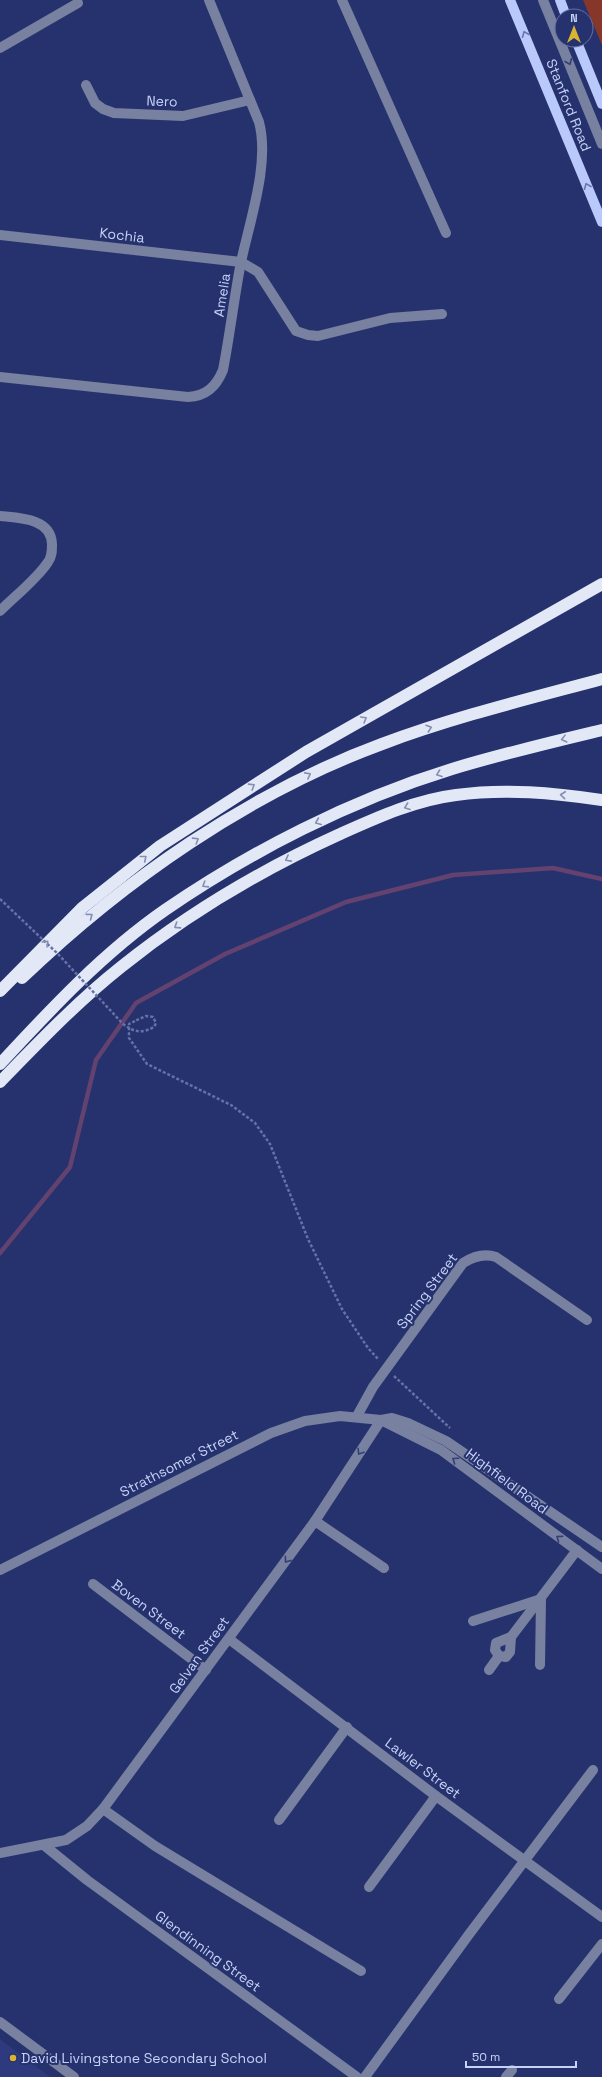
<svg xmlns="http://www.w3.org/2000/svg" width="602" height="2077" viewBox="0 0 602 2077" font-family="'Space Grotesk',sans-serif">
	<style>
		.built { fill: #2d3a7e }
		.green { fill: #87372a }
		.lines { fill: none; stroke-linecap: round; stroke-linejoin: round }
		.stream { stroke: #644270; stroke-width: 4.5 }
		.path { stroke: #6672a5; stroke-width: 2.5; stroke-dasharray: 3 2; stroke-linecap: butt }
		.minor { stroke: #78819f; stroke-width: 10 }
		.major { stroke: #bac9fb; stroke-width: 10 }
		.highway { stroke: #e3e8f7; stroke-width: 12 }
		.path-bridge { stroke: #6672a5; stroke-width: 2.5; stroke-dasharray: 3 2; stroke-linecap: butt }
		.oneway { stroke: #6976ad }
		.oneway2 { stroke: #323e75 }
		.oneway3 { stroke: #848db2 }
		.poi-dot { fill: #d9b334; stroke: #26326e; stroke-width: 1.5 }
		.labels { text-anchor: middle; stroke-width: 4; stroke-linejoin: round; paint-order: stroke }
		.street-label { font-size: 14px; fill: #c6d2f7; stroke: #26326e }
		.poi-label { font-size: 14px; fill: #c6d2f7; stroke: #26326e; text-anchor: start }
	</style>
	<rect width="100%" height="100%" fill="#26326e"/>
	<polygon class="built" points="0,2039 50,2077 0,2077"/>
	<polygon class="green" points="583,0 602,0 602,45"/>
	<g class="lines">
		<polyline class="stream" points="0,1253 70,1167 96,1060 136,1003 225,954 346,902 453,875 553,868 602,879"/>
		<g class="path">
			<polyline points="135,1021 129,1024 129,1038 147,1064 231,1105 255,1123 270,1144 308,1239 342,1309 368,1348 378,1359"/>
			<polyline points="394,1376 450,1428"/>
		</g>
		<g class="minor">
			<polyline points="342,0 446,233"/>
			<polyline points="543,0 602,144"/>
			<polyline points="0,48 78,3"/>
			<polyline points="86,85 95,103 103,109 114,113 183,116 250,100"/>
			<polyline points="0,235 241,262 258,272 296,331 308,335 318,336 390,318 442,314"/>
			<path d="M0 377 188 397C206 396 216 387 223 370 230 334 234 298 241 262 250 220 270 163 259 122L209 0"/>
			<path d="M0 516C19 518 51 518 52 544 52 551 52 557 48 562 37 579 15 596 0 611"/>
			<path d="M357 1416 373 1387 463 1263C474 1256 484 1253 496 1257L587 1320"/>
			<polyline points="381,1420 441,1450 602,1569"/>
			<polyline points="315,1521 384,1568"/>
			<polyline points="0,1570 271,1433 305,1421 340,1416 381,1420 392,1418 408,1423 446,1441 602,1547"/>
			<polyline points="93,1584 206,1670"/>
			<polyline points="473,1621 541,1599 540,1665"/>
			<polyline points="229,1639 436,1796 602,1917"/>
			<polyline points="499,1656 495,1650 496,1643 511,1637"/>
			<polyline points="489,1670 499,1656 506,1657 510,1652 511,1637 577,1550"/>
			<polyline points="103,1809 155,1846 361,1971"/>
			<polyline points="279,1820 347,1727"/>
			<polyline points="45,1846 87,1880 357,2077"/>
			<polyline points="0,1853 66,1840 87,1826 103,1809 315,1521 381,1420"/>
			<polyline points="369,1887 436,1796"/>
			<polyline points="559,1999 602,1944"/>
			<polyline points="0,2022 74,2077"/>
			<polyline points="365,2077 470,1933 593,1770"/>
			<polyline points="506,2077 512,2070"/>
		</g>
		<g class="major">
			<polyline points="510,0 602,222"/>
			<polyline points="560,0 566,16"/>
			<polyline points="576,40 602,104"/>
		</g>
		<g class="highway">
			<path d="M22 978C124 880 249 793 382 744 454 717 528 699 602 679"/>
			<polyline points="0,991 82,908 160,846 306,752 602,584"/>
			<path d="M0 1064C51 1009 103 953 165 910 251 851 351 800 452 769 501 754 552 742 602 730"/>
			<path d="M0 1082C39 1042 77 1002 121 967 187 914 261 870 338 835 376 818 415 800 456 795 505 788 554 793 602 800"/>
		</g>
		<path class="path-bridge" d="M0 899 58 954 123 1024C134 1032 141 1034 154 1027L156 1023 153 1017 146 1016 135 1021"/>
	</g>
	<defs><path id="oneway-chevron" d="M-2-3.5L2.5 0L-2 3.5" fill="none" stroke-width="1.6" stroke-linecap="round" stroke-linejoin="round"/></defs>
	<g class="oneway">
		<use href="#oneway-chevron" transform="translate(525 34) rotate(-112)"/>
		<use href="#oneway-chevron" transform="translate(587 186) rotate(-112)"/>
	</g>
	<g class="oneway2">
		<use href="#oneway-chevron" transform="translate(569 62) rotate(68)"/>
		<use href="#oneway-chevron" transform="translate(360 1452) rotate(123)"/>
		<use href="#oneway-chevron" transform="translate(455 1460) rotate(-145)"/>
		<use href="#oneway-chevron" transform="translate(559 1538) rotate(-144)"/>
		<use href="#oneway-chevron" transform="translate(287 1560) rotate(126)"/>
	</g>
	<g class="oneway3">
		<use href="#oneway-chevron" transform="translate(364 719) rotate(-30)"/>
		<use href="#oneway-chevron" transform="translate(429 728) rotate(-19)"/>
		<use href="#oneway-chevron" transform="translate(564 739) rotate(166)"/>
		<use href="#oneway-chevron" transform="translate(439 774) rotate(160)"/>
		<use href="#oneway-chevron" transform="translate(308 775) rotate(-28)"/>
		<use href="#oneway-chevron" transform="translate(252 786) rotate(-32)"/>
		<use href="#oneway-chevron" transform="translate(563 795) rotate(-174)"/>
		<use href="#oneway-chevron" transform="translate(407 807) rotate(160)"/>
		<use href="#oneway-chevron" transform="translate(318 822) rotate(157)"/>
		<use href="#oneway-chevron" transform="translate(196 840) rotate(-32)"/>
		<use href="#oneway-chevron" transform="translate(144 858) rotate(-39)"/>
		<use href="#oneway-chevron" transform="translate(288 859) rotate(152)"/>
		<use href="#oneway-chevron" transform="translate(205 885) rotate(148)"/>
		<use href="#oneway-chevron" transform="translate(90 916) rotate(-37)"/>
		<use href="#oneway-chevron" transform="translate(177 926) rotate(147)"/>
		<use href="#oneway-chevron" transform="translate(46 943) rotate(-45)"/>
	</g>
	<circle class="poi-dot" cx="13" cy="2058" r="4"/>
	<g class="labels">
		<g class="street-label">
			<text transform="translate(162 101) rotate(2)" y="5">Nero</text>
			<text transform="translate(569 105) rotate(68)" y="5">Stanford Road</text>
			<text transform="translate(122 235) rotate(7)" y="5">Kochia</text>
			<text transform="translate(222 295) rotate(-81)" y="5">Amelia</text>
			<text transform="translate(427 1291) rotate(-53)" y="5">Spring Street</text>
			<text transform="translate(179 1463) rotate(-27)" y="5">Strathsomer Street</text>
			<text transform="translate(507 1481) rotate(37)" y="5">Highfield Road</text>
			<text transform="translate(149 1609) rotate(37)" y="5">Boven Street</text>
			<text transform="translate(199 1655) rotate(-54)" y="5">Gelvan Street</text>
			<text transform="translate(423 1768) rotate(37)" y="5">Lawler Street</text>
			<text transform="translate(208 1951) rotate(36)" y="5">Glendinning Street</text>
		</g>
		<g class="poi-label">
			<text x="21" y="2063">David Livingstone Secondary School</text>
		</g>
	</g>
	<g transform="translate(574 28)"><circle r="19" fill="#26326e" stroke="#6672a5"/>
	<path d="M0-3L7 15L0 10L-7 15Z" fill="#d9b334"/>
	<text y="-6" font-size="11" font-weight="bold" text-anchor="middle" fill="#c6d2f7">N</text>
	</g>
	<path d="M466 2061v6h110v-6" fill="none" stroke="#c6d2f7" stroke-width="2"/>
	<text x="472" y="2061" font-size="12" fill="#c6d2f7" stroke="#26326e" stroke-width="3" paint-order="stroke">50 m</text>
</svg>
